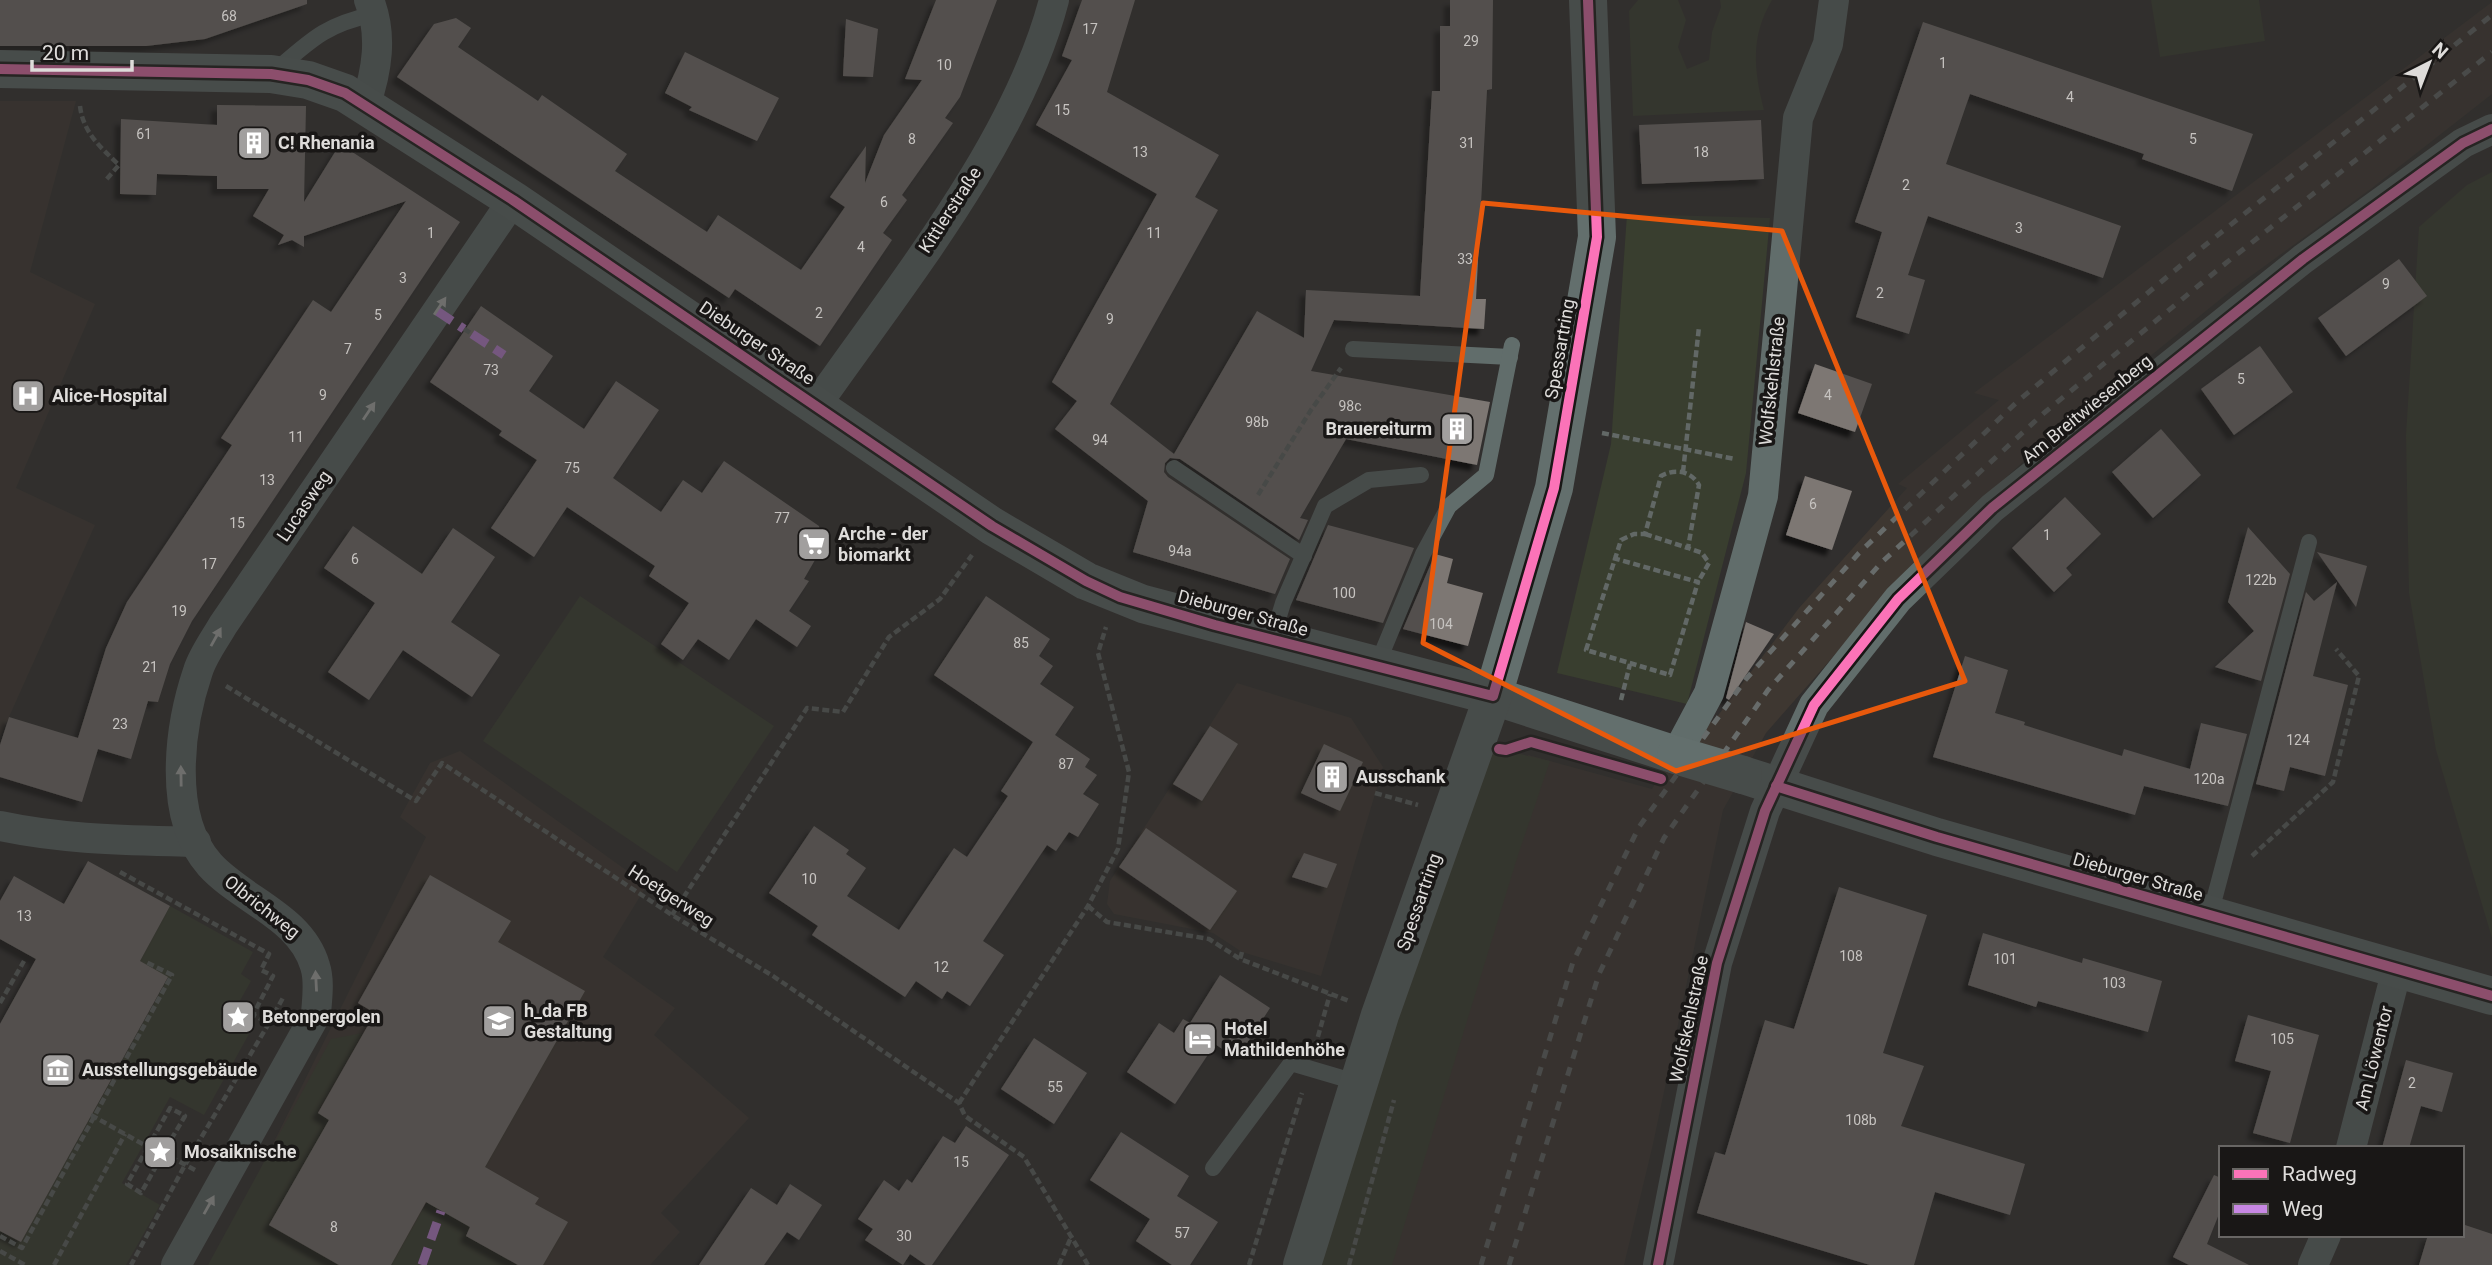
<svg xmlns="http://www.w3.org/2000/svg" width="2492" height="1265" viewBox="0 0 2492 1265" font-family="Roboto,sans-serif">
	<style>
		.built { fill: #3e3731 }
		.green { fill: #393e2f }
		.building { fill: #7d7773; filter: url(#shadow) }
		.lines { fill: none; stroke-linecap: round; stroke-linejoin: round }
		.path { stroke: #626866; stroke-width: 4.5; stroke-dasharray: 7 3.5; stroke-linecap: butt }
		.service { stroke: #616d6b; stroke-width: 16 }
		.minor { stroke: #616d6b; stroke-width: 30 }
		.secondary { stroke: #636f6d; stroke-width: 38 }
		.rail { stroke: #676b6a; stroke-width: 5; stroke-dasharray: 9 9; stroke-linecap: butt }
		.secondary-bridge { stroke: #636f6d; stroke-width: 38 }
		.quiet { stroke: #c787e3; stroke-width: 9; stroke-dasharray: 18 9; stroke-linecap: butt }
		.cycleway-casing { stroke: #191716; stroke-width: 15 }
		.cycleway { stroke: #fb73b8; stroke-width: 10 }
		.oneway { fill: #b8bbb9 }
		.marked { fill: none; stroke: #e8590c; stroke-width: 5; stroke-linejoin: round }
		.labels { text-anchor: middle; stroke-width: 7; stroke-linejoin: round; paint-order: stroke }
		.number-label { font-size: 14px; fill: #c6c3c0 }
		.poi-label { font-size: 18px; font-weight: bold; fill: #dedcda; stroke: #191716; text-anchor: start }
		.street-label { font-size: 18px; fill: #dedcda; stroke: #191716 }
	</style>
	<defs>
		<filter id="shadow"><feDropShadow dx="-6" dy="6" stdDeviation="2" flood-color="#0009"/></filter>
	</defs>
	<rect width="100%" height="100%" fill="#312f2e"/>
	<g class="built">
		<polygon points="2492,2 2492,94 2372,188 2233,289 2049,438 1927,550 1766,733 1723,810 1653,1144 1624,1265 1381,1265 1528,755 1652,789 1697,718 1713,722 1799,608 1907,488 1898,484 1999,400 1974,393"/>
		<polygon points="0,101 76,101 30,272 95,304 16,488 95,525 0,737"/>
		<polygon points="1237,683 1351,718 1383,767 1321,976 1242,952 1213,933 1114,914 1107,904 1110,881 1119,867"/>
		<polygon points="460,751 647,885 603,957 675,1008 654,1035 749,1118 661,1213 680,1232 650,1265 333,1265 241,1208 426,837 400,817 430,763"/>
	</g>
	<g class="green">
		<path d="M1638 0H1678L1686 20 1678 47 1687 69 1709 60 1712 32 1721 7 1720 0H1772C1750 37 1754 70 1764 110L1633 116 1629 11Z"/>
		<polygon points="2151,0 2259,0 2265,41 2160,57"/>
		<polygon points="2492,172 2492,938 2436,750 2409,593 2406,435 2419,227 2467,185"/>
		<polygon points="1627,214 1770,218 1746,473 1687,704 1557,673 1611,444"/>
		<polygon points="580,596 774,726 677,872 483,741"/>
		<polygon points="1499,749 1550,761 1518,855 1392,1265 1302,1265 1492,754"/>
		<polygon points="170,906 253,952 241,974 251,981 228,1022 249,1034 204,1115 170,1097 122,1183 160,1205 126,1265 0,1265 0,1231 21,1242 168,978 140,961"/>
		<polygon points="363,1033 318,1112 329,1120 269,1225 339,1265 208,1265 331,1039"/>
		<polygon points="427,1202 470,1227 466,1236 518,1265 391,1265"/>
	</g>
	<g class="building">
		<polygon points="0,0 307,0 307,4 205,39 146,46 0,46"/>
		<polygon points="936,0 997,0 960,97 945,118 953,123 902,195 907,200 883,233 892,240 820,346 735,289 729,298 397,77 434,24 456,18 471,28 458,47 538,101 542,95 627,154 615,171 707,232 718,215 801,270 845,207 830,197 866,146 865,183 884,135 922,80 905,79"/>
		<polygon points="1082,0 1135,0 1107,92 1219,155 1195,197 1218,210 1110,404 1174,454 1257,311 1304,338 1306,290 1420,296 1432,91 1440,91 1440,26 1450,26 1450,0 1493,0 1492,89 1487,90 1476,299 1486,299 1484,329 1334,320 1311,371 1490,402 1477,465 1346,439 1300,518 1308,520 1299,540 1180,459 1170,458 1165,463 1164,472 1168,477 1290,559 1275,594 1133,552 1148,501 1055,429 1077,401 1052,382 1157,194 1036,125 1072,60 1062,56"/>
		<polygon points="846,19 878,29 873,77 843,76"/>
		<polygon points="1923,22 2253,134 2232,191 2142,159 2144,154 1970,94 1946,164 2121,226 2103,278 1928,216 1908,275 1925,280 1909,334 1856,317 1882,232 1855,222"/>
		<polygon points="685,52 779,98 757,141 689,110 692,107 665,93"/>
		<polygon points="217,105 306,106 304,202 340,144 460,222 192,621 170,664 158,702 148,701 131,759 98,749 82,802 0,777 0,745 9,717 78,738 106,648 127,602 232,445 221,438 313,300 331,312 406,201 304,236 304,247 292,240 278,245 284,235 253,216 269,189 217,189 217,176 157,174 156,195 120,194 121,119 217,125"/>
		<polygon points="1761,120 1764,179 1642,184 1639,125"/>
		<polygon points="2399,259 2427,296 2346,356 2318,318"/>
		<polygon points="481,306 553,356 529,391 584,429 616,381 659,410 613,478 661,512 683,480 702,493 724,461 819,526 823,546 804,579 809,581 789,611 811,626 797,647 756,619 729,660 698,639 683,660 661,644 689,603 649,576 655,566 634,552 567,507 534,557 491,528 537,460 499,435 502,431 430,382"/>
		<polygon points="2260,346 2293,392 2234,435 2201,389"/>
		<polygon points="1815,364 1872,384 1855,432 1798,413"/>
		<polygon points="2161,429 2201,475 2153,518 2112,472"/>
		<polygon points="1805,476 1852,491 1832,550 1786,535"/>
		<polygon points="2065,497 2101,534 2066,568 2072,575 2054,592 2012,548"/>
		<polygon points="1328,525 1414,548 1383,623 1296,600"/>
		<polygon points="353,526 422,574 453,528 495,557 451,622 500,655 472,697 403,650 369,700 328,672 375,603 324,568"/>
		<polygon points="2248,527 2290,574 2261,681 2215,667 2254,631 2228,602"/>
		<polygon points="2317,552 2367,566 2356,607"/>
		<polygon points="1435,554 1453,559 1447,583 1483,593 1468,646 1403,629"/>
		<polygon points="2337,582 2313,676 2348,685 2325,776 2290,767 2284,791 2256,784 2306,592 2314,601"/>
		<polygon points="986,596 1050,639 1039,656 1053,666 1040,684 1074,707 1055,735 1090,759 1085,767 1097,775 1083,794 1099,804 1078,837 1069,832 1056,851 1047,845 983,941 1004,955 970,1006 947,991 942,999 916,981 905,997 812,935 818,926 769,893 814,826 849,850 846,854 866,868 847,896 899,930 954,848 967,857 1008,796 1001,791 1033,742 934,675"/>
		<polygon points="1746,622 1774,634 1729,700 1726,698"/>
		<polygon points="1965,656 2008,670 1995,713 2025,722 2024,725 2122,756 2124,749 2190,769 2201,723 2247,734 2228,806 2144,786 2135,815 1933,757"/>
		<polygon points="1210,726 1238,744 1202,801 1173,784"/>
		<polygon points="1324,744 1363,762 1340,811 1301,793"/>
		<polygon points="1146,828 1237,891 1210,930 1119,867"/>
		<polygon points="1304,853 1337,864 1327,888 1292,877"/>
		<polygon points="88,861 170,906 140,961 168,977 21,1242 0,1231 0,1024 36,959 0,939 0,901 14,876 64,904"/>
		<polygon points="430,875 511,921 498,942 585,991 485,1167 539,1198 535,1204 568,1222 543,1265 518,1265 466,1236 470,1227 426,1202 391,1265 339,1265 269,1225 329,1120 318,1113 375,1013 358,1003"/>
		<polygon points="1839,887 1927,915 1883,1053 1924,1066 1901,1126 2025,1164 2010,1215 1935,1192 1914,1265 1870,1265 1697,1213 1715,1152 1725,1155 1765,1020 1794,1029"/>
		<polygon points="1983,933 2082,963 2083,958 2162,981 2148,1032 2038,1001 2036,1007 1968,985"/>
		<polygon points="1220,975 1270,1008 1237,1059 1215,1044 1175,1104 1127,1072 1159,1023 1174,1033 1183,1019 1190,1023"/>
		<polygon points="2248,1015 2319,1035 2290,1143 2253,1133 2271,1071 2235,1061"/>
		<polygon points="1034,1038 1087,1073 1054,1124 1001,1089"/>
		<polygon points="2406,1060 2453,1073 2442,1112 2421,1106 2409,1148 2382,1148"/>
		<polygon points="966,1126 1009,1155 932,1265 926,1265 910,1254 903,1265 865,1240 873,1229 858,1219 884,1180 899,1191 907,1179 912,1183 943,1136 955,1143"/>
		<polygon points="1121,1132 1189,1176 1177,1196 1218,1222 1190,1265 1172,1265 1136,1241 1150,1219 1090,1180"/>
		<polygon points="2214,1175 2221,1178 2221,1209 2207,1244 2249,1265 2189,1265 2173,1257"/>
		<polygon points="790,1184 822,1205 799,1240 787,1232 764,1265 699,1265 751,1188 777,1205"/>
		<polygon points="2462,1224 2492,1234 2492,1265 2419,1265 2428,1235 2462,1235"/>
	</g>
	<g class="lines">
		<g class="path">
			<path d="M80 106C83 132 100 147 119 165L105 181"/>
			<polyline points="464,329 472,334"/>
			<polyline points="1602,433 1735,459"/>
			<polyline points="1683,472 1699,327"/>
			<polyline points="1258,495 1311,410 1341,368"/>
			<polyline points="1645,534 1688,548"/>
			<path d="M1613 558 1698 582 1670 675 1586 650 1621 540 1634 534H1645L1661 476C1675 468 1691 471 1699 485L1688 548 1702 553 1709 563 1698 582"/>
			<polyline points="226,686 416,801 442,763 672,915 773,976 959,1103 965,1116 1024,1157 1088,1265"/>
			<polyline points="1621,700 1630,664"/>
			<polyline points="1375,793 1418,805"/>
			<polyline points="2252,856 2333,782 2359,676 2336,649"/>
			<polyline points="120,872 269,954 261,970 273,976 253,1015 269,1023 185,1165 131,1265"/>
			<polyline points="1088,906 1107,922 1209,939 1240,959"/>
			<polyline points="672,915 807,708 843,712 889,637 940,599 972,555"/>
			<polyline points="1242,952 1240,959 1349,1001"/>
			<polyline points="0,1003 24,961"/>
			<polyline points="269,1023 284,996"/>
			<polyline points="1315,1047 1330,994"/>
			<polyline points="959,1103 1088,906 1118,849 1129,772 1098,653 1106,627"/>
			<polyline points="91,1115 148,1147 170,1108 185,1116 163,1153 195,1170"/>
			<polyline points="148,1147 127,1184 141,1193 163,1154"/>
			<polyline points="0,1236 22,1248 172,975 146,962"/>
			<polyline points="0,1251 25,1265"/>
			<polyline points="54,1265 125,1134"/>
			<polyline points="1059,1265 1072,1235"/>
			<polyline points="1249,1265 1302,1093"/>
			<polyline points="1349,1265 1394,1100"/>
		</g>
		<g class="service">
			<path d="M275 71C312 39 325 25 374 14"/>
			<polyline points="1353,349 1510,357"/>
			<polyline points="1174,468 1304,556"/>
			<polyline points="1272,639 1283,603 1325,506 1369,480 1421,475"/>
			<polyline points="1377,665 1423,554 1449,506 1486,475 1512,345"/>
			<polyline points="2210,915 2309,542"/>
			<polyline points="1213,1168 1291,1063 1359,1083"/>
		</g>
		<g class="minor">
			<path d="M365 106C377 71 383 35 369 0"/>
			<path d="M817 404C901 284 1017 142 1054 0"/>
			<polyline points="1676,755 1709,693 1763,496 1798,118 1828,44 1834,0"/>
			<path d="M0 826C65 840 130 840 196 842"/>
			<polyline points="2351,1148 2397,969"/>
			<path d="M176 1265 316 1014C317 999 320 981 315 966 301 917 243 901 210 865 167 817 179 727 198 671 203 655 215 639 223 625L513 200"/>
			<polyline points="1658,1265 1717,963 1765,811 1814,705 1898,599 1992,508 2303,259 2463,143 2492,129"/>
			<polyline points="2313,1265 2326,1235"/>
		</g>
		<g class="secondary">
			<polyline points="0,69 271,74 308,80 345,93 513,200 992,526 1086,581 1143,604 1493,696 1676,755"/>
			<polyline points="1743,775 1937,837 2492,996"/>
			<polyline points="1302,1265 1380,1015 1493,696 1554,488 1597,237 1588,0"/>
		</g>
		<g class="rail">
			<polyline points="1481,1265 1573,962 1639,827 1746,679 1859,553 2019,400 2203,247 2492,15"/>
			<polyline points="1509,1265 1599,974 1664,838 1768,690 1882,562 2044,413 2226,263 2492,52"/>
		</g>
		<polyline class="secondary-bridge" points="1676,755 1743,775"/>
		<g class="quiet">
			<polyline points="437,311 464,329"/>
			<polyline points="472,334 504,355"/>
			<polyline points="422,1265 441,1211"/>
		</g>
		<g class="cycleway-casing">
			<g id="cycleway">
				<polyline points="0,69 271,74 308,80 345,93 513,200 992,526 1086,581 1120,597 1215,625 1493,696 1554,488 1597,237 1588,0"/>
				<polyline points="1499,749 1506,750 1531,742 1661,779"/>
				<polyline points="1776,786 1937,837 2492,996"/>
				<polyline points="1658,1265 1717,963 1765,811 1814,705 1898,599 1992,508 2303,259 2463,143 2492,129"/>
			</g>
		</g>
		<use href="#cycleway" class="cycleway"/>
	</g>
	<defs><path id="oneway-solid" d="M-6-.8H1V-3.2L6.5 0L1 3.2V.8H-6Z" transform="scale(1.75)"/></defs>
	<g class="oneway">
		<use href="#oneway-solid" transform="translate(440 306) rotate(-56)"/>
		<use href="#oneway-solid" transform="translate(369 411) rotate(-56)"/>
		<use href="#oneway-solid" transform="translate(216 637) rotate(-61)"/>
		<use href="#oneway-solid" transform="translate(181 776) rotate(-91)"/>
		<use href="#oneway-solid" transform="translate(316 981) rotate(-93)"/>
		<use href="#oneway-solid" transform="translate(209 1205) rotate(-61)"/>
	</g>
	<path d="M0 0H2492V1265H0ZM1483 203 1782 231 1965 681 1676 771 1423 643Z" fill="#312f2e" fill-opacity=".55" fill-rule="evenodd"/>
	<path class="marked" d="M1483 203 1782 231 1965 681 1676 771 1423 643Z"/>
	<defs>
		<g id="building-square" transform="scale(1.75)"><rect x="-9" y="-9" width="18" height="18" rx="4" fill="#a19f9e" stroke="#191716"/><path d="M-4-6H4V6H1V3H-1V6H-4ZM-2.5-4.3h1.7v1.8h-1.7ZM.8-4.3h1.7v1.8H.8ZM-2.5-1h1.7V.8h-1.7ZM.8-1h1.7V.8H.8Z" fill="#fff"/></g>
		<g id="hospital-square" transform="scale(1.75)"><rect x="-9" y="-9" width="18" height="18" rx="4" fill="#a19f9e" stroke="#191716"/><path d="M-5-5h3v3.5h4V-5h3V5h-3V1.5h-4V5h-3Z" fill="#fff"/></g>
		<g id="supermarket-square" transform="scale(1.75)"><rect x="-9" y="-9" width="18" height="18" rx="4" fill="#a19f9e" stroke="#191716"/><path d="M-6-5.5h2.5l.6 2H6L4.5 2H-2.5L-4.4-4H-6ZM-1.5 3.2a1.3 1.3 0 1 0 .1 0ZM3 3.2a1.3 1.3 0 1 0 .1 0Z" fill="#fff"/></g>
		<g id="sight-square" transform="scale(1.75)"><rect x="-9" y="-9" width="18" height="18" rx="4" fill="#a19f9e" stroke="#191716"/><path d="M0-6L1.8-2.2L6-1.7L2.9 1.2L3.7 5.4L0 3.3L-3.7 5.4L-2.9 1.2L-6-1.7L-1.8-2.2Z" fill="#fff"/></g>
		<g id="university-square" transform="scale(1.75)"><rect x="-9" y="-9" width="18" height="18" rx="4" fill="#a19f9e" stroke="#191716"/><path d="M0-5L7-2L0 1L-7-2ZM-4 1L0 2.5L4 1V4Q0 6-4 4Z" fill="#fff"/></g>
		<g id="hotel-square" transform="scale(1.75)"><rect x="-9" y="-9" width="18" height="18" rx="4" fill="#a19f9e" stroke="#191716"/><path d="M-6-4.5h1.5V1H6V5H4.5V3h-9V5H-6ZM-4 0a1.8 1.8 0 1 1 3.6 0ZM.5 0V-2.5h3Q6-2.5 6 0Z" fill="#fff"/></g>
		<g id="museum-square" transform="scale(1.75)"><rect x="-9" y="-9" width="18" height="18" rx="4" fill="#a19f9e" stroke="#191716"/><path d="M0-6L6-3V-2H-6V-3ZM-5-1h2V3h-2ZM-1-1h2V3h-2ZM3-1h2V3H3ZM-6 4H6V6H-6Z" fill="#fff"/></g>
	</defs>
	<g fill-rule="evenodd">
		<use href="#building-square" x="254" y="143"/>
		<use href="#hospital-square" x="28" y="396"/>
		<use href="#building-square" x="1457" y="429"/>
		<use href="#supermarket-square" x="814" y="544"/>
		<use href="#building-square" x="1332" y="777"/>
		<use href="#sight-square" x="238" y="1017"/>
		<use href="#university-square" x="499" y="1021"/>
		<use href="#hotel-square" x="1200" y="1039"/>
		<use href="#museum-square" x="58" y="1070"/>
		<use href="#sight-square" x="160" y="1152"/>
	</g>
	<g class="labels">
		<g class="number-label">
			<text x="229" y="21">68</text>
			<text x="1090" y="34">17</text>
			<text x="1471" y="46">29</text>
			<text x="1943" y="68">1</text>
			<text x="944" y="70">10</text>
			<text x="2070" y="102">4</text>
			<text x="1062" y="115">15</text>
			<text x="144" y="139">61</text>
			<text x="912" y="144">8</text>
			<text x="2193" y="144">5</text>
			<text x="1467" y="148">31</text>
			<text x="1140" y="157">13</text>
			<text x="1701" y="157">18</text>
			<text x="1906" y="190">2</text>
			<text x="884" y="207">6</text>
			<text x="2019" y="233">3</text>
			<text x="431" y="238">1</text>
			<text x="1154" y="238">11</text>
			<text x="861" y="252">4</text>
			<text x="1465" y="264">33</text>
			<text x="403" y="283">3</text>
			<text x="2386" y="289">9</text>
			<text x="1880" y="298">2</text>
			<text x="819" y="318">2</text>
			<text x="378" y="320">5</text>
			<text x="1110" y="324">9</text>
			<text x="348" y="354">7</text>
			<text x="491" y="375">73</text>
			<text x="2241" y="384">5</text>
			<text x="323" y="400">9</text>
			<text x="1828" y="400">4</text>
			<text x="1350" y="411">98c</text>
			<text x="1257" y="427">98b</text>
			<text x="296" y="442">11</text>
			<text x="1100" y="445">94</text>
			<text x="572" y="473">75</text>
			<text x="267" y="485">13</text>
			<text x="1813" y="509">6</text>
			<text x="782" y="523">77</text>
			<text x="237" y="528">15</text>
			<text x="2047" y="540">1</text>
			<text x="1180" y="556">94a</text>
			<text x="355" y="564">6</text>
			<text x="209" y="569">17</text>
			<text x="2261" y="585">122b</text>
			<text x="1344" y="598">100</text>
			<text x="179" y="616">19</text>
			<text x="1441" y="629">104</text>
			<text x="1021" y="648">85</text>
			<text x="150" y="672">21</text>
			<text x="120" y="729">23</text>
			<text x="2298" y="745">124</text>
			<text x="1066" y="769">87</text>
			<text x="2209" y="784">120a</text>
			<text x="809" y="884">10</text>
			<text x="24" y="921">13</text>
			<text x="1851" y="961">108</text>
			<text x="2005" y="964">101</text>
			<text x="941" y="972">12</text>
			<text x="2114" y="988">103</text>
			<text x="2282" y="1044">105</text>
			<text x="2412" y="1088">2</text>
			<text x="1055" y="1092">55</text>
			<text x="1861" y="1125">108b</text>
			<text x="961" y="1167">15</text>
			<text x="334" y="1232">8</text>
			<text x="1182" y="1238">57</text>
			<text x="904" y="1241">30</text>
		</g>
		<g class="poi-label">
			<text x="278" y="149">C! Rhenania</text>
			<text x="52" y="402">Alice-Hospital</text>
			<text x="1432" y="435" text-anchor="end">Brauereiturm</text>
			<text x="838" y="540">Arche - der<tspan x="838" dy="21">biomarkt</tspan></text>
			<text x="1356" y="783">Ausschank</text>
			<text x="524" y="1017">h_da FB<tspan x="524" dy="21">Gestaltung</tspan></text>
			<text x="262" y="1023">Betonpergolen</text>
			<text x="1224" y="1035">Hotel<tspan x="1224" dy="21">Mathildenhöhe</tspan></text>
			<text x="82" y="1076">Ausstellungsgebäude</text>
			<text x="184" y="1158">Mosaiknische</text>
		</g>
		<g class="street-label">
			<text transform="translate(950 210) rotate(-57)" y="6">Kittlerstraße</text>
			<text transform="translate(757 343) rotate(34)" y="6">Dieburger Straße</text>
			<text transform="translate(1560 349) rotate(-80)" y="6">Spessartring</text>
			<text transform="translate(1772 381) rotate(-84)" y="6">Wolfskehlstraße</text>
			<text transform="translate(2087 409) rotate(-39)" y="6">Am Breitwiesenberg</text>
			<text transform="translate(304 506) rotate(-56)" y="6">Lucasweg</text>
			<text transform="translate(1243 613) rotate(15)" y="6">Dieburger Straße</text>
			<text transform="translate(2138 877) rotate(16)" y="6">Dieburger Straße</text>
			<text transform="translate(671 896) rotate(33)" y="6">Hoetgerweg</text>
			<text transform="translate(1419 902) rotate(-71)" y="6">Spessartring</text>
			<text transform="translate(262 907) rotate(38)" y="6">Olbrichweg</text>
			<text transform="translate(1689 1019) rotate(-78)" y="6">Wolfskehlstraße</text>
			<text transform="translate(2374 1058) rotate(-76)" y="6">Am Löwentor</text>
		</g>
	</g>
	<rect x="2219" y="1146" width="245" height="91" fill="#191716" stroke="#686664" stroke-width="2"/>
	<rect x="2233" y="1169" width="35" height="10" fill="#fb73b8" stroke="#686664" stroke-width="2"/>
	<text x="2282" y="1181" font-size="21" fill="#dedcda">Radweg</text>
	<rect x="2233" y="1204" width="35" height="10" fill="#c787e3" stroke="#686664" stroke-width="2"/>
	<text x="2282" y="1216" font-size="21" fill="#dedcda">Weg</text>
	<g transform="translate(2429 63) rotate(42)" stroke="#191716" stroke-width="5" paint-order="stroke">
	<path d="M0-5L12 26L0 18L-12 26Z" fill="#dedcda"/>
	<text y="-10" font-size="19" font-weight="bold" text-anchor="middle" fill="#dedcda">N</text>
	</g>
	<path d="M32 60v10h100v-10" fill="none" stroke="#dedcda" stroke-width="3.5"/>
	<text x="42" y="60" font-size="21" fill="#dedcda" stroke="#191716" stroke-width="5" paint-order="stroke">20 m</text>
</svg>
